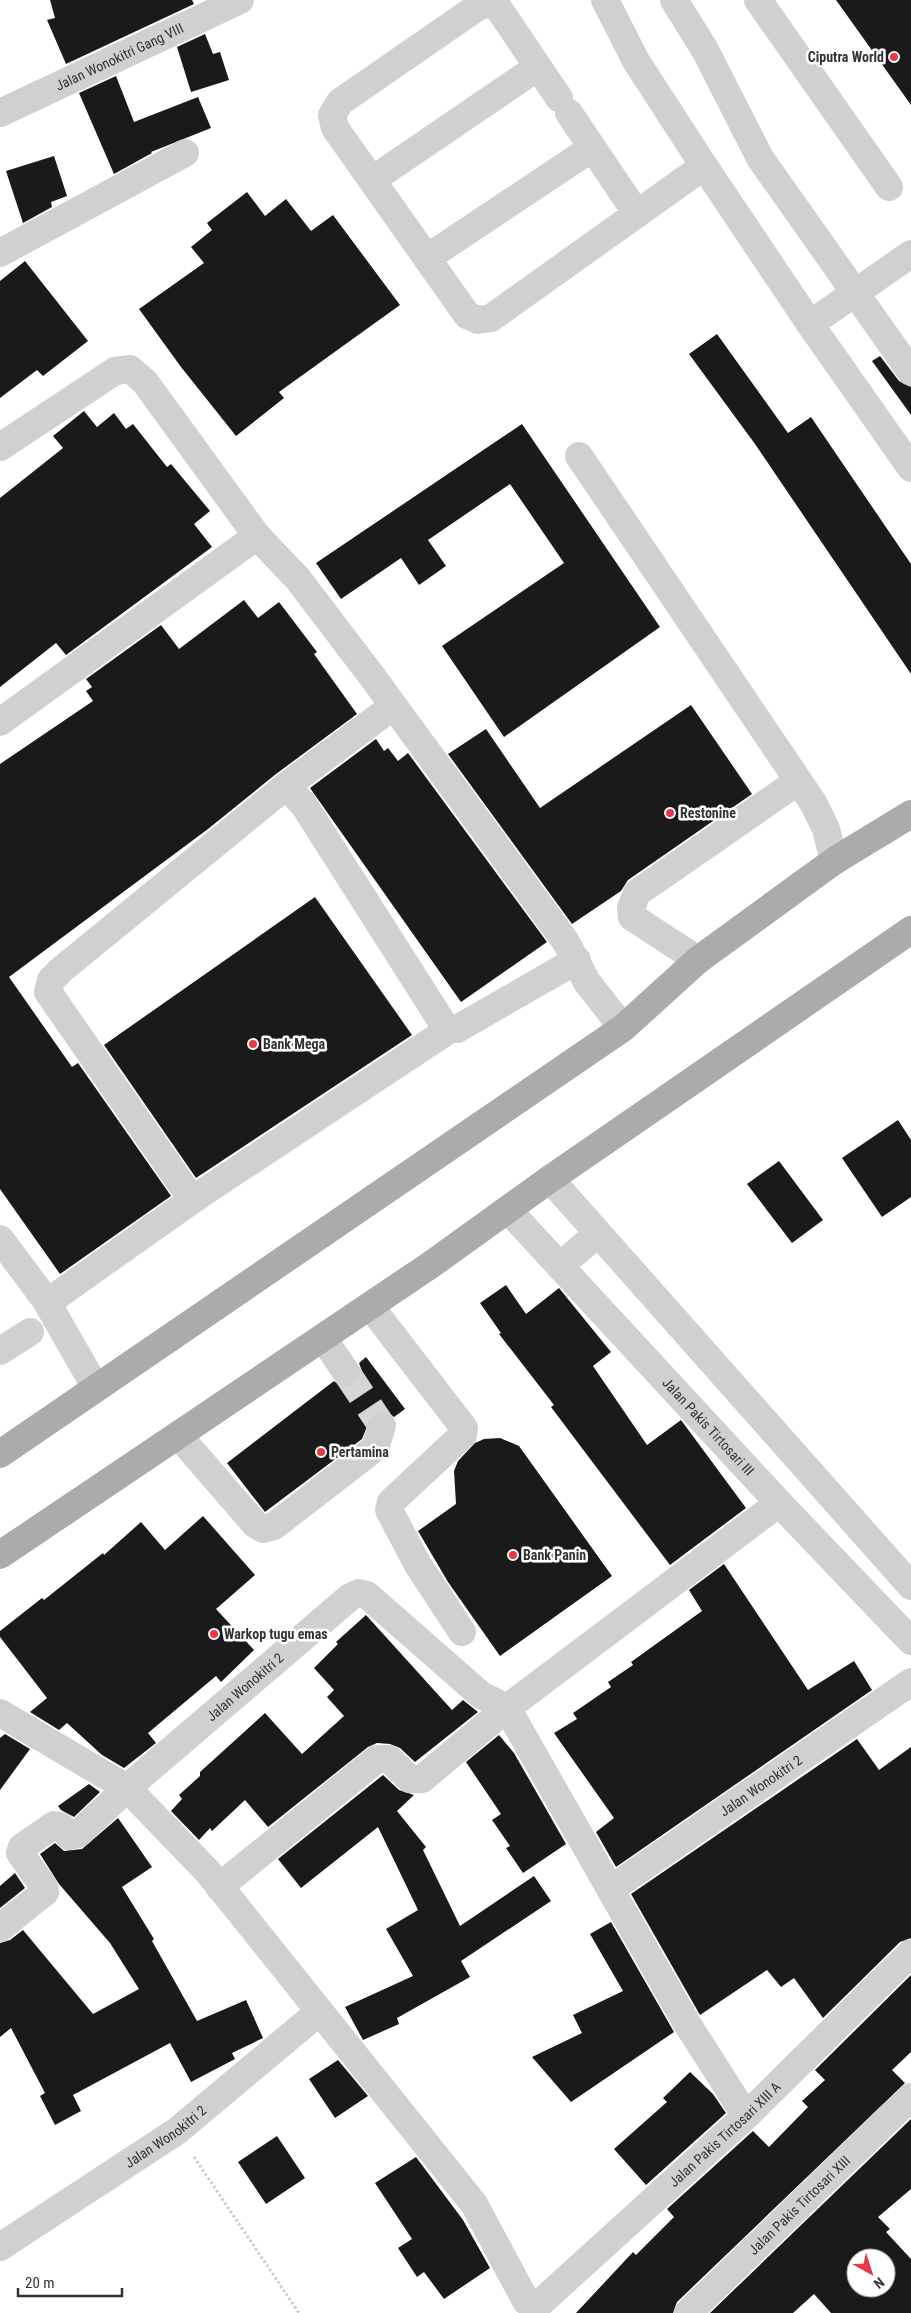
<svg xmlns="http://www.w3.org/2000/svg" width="911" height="2313" viewBox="0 0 911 2313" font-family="'Roboto Condensed',sans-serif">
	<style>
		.building { fill: #1a1a1a; fill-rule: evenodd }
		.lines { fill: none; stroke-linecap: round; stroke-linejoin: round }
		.minor-tunnel { stroke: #d6d6d6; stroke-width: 28; stroke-dasharray: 28 14; stroke-linecap: butt }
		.path { stroke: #cdcdcd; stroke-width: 3; stroke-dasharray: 2.5 2.5; stroke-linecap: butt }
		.minor { stroke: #d0d0d0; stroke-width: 28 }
		.major { stroke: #ababab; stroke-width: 28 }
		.poi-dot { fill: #e63946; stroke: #fff; stroke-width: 2 }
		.labels { text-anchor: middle; stroke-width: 5; stroke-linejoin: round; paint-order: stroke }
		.street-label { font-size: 14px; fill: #333; stroke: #fff }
		.poi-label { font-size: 14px; font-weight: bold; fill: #333; stroke: #fff; text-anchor: start }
	</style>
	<rect width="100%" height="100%" fill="#fff"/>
	<g class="building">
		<polygon points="50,0 192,0 194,4 66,64 47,20 55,18"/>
		<polygon points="836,0 911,0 911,105"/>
		<polygon points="205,34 213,54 220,52 229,80 191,92 177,47"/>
		<polygon points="116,76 134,122 198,97 211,128 151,152 152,153 114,174 79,93"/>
		<polygon points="54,156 67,196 51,202 52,207 23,223 6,171"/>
		<polygon points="247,192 265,216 286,199 311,231 333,215 400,305 279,392 284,398 236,436 181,367 139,309 204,263 191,247 212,230 207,223"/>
		<polygon points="25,261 88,341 43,376 37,370 0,398 0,281"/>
		<polygon points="717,334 788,433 811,417 911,564 911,674 755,444 689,354"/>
		<polygon points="880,356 899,381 911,387 911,415 872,361"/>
		<polygon points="84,411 97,427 114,413 126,429 133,424 167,467 171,464 210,511 194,524 212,547 66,655 56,643 0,687 0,498 63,448 53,436"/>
		<polygon points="522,424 660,627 504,737 442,646 564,563 510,484 428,540 446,566 419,585 401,558 341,599 316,563"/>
		<polygon points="244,600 258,618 279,602 317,652 314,654 357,714 276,774 208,829 9,977 72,1067 78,1063 171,1196 60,1274 0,1189 0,764 93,701 86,691 92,687 86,679 161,625 179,649"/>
		<polygon points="691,705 752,794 628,880 621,891 572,924 448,754 486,729 540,808"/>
		<polygon points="376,739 384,751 388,748 398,761 408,753 547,942 461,1002 310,788"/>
		<polygon points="315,897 412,1035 196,1178 104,1045"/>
		<polygon points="898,1120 911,1140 911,1197 882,1217 842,1158"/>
		<polygon points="779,1161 823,1220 792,1243 747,1184"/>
		<polygon points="506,1285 526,1314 559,1288 611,1352 593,1366 647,1445 681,1420 746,1508 670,1565 551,1407 554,1405 499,1334 501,1333 480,1303"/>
		<polygon points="366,1357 405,1409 394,1417 386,1411 378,1411 372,1414 362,1439 265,1512 227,1463 334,1381 340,1386 347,1388 355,1385 360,1378 362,1371 359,1363"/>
		<polygon points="500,1438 519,1446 612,1576 500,1656 448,1582 418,1531 456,1504 454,1471 458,1461 475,1443 484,1439"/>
		<polygon points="203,1516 255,1575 216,1609 254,1650 221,1682 216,1676 148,1733 156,1743 124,1768 102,1755 67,1723 59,1730 30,1712 47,1698 0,1637 0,1631 42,1598 44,1600 103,1553 104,1555 141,1522 165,1550"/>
		<polygon points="724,1564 808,1690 854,1661 872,1690 616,1867 596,1832 614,1818 554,1733 577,1719 573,1713 611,1687 608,1682 633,1665 631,1662 702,1611 689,1590"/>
		<polygon points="366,1615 452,1710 463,1700 478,1712 415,1762 400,1748 390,1744 377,1743 368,1747 268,1827 245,1800 212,1831 210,1828 199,1840 171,1811 182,1799 179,1795 200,1776 200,1772 265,1713 302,1754 344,1716 327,1697 334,1690 314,1668 338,1644 336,1642"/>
		<polygon points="5,1734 30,1749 0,1790 0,1738"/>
		<polygon points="499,1735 514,1753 566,1844 523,1873 506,1848 510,1846 492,1820 501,1814 466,1762"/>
		<polygon points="857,1739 879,1770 911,1747 911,1938 900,1942 823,2018 794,1978 781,1987 767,1970 700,2015 631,1894"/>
		<polygon points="383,1775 399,1790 414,1795 397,1811 426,1847 423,1850 460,1926 534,1876 551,1901 461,1961 470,1977 397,2018 399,2024 363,2040 345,2007 413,1976 386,1929 418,1910 378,1827 301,1888 278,1859"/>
		<polygon points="89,1784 100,1792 74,1817 61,1810 58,1806"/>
		<polygon points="118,1818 152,1867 122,1887 154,1939 152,1941 197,2021 246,2000 263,2038 232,2053 235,2059 191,2082 170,2043 73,2095 81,2111 55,2125 40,2096 45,2093 11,2028 0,2037 0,1943 10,1940 23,1930 93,2014 139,1989 110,1943 59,1884 40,1854 55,1843 64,1851 82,1849"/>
		<polygon points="15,1873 25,1888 0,1908 0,1886"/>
		<polygon points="611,1922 674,2032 571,2102 532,2057 582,2033 573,2015 623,1991 590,1934"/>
		<polygon points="911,1975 911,2052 892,2070 905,2083 677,2302 673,2313 576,2313 633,2252 636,2255 674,2217 667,2209 753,2131 769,2147 808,2107 802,2101 825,2080 815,2070"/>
		<polygon points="338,2060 368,2096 335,2118 309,2079"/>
		<polygon points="690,2072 713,2094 726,2113 646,2185 614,2149 667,2102 663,2098"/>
		<path d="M911 2119V2189L878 2217 890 2229 886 2232 911 2259V2313H831L814 2294 793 2313H710ZM856 2258H886V2288H856Z"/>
		<polygon points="277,2136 305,2178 266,2204 238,2162"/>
		<polygon points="416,2157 463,2220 490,2268 444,2299 424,2272 417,2277 398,2248 412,2239 375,2183"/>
	</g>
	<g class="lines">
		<polyline class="minor-tunnel" points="346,1372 382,1426"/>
		<polyline class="path" points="194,2157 299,2313"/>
		<g class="minor">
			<polyline points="605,0 636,61 704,166 810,324 911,468"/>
			<polyline points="674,0 705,50 760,158 911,372"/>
			<polyline points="758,0 889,187"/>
			<polyline points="559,98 499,9 489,3 479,6 340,102 332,115 335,128 467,315 478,320 491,318 704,166"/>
			<path id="s1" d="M0 113 240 0"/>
			<polyline points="569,113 637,214"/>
			<polyline points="372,180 538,67"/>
			<polyline points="0,253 185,153"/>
			<polyline points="427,258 592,148"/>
			<polyline points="810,324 911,254"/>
			<polyline points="0,447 115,371 130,369 145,382 257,536 298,579 374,679 566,942 587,982 623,1028"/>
			<polyline points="579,456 814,804 826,829 834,861"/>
			<polyline points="0,722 257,536"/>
			<polyline points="286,786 392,707"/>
			<polyline points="698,960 632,917 631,908 637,893 797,782"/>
			<polyline points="450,1029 195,1198 189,1195 48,992 51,980 61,970 286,786 304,805 444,1025 450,1029 457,1029 577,960"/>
			<polyline points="550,1179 911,1586"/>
			<path id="s2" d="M508 1210 779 1503 911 1641"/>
			<polyline points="0,1239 45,1299 96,1388"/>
			<polyline points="560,1266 597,1234"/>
			<polyline points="48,1302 195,1198"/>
			<polyline points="370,1306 464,1428 463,1435 391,1502 389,1510 418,1565 462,1632"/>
			<polyline points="323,1338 346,1372"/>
			<polyline points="0,1351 30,1332"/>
			<polyline points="178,1435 255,1524 263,1529 274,1526 375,1448 382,1426"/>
			<path id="s3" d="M0 1713 127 1788 208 1872 474 2204 526 2301 531 2305H538L746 2116 911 1953"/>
			<path id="s4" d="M611 1889 911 1682"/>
			<path id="s5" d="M0 1928 45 1892 44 1887 20 1853 22 1847 54 1825 61 1826 69 1836 78 1834 127 1788 350 1597 359 1593 367 1595 481 1695 507 1708 422 1779H410L389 1759H377L219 1887"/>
			<polyline points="746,2116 686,2022 507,1708 779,1503"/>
			<path id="s6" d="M0 2247 177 2131 319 2012"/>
			<path id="s7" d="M688 2313 911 2097"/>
		</g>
		<g class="major">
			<polyline points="0,1454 623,1028 698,960 834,861 911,814"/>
			<polyline points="0,1555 429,1266 550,1179 911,930"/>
		</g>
	</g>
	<g class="poi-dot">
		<circle cx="894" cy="57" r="5"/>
		<circle cx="670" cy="813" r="5"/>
		<circle cx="253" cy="1044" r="5"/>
		<circle cx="321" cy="1452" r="5"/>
		<circle cx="513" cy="1555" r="5"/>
		<circle cx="214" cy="1634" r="5"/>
	</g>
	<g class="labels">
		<g class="street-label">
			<text dy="5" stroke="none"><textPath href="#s1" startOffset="132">Jalan Wonokitri Gang VIII</textPath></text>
			<text dy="5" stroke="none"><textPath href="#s2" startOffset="295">Jalan Pakis Tirtosari III</textPath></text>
			<text dy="5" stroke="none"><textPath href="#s5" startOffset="401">Jalan Wonokitri 2</textPath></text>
			<text dy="5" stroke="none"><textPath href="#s4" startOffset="182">Jalan Wonokitri 2</textPath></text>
			<text dy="5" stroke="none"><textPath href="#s3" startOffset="1066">Jalan Pakis Tirtosari XIII A</textPath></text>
			<text dy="5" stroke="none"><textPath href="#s6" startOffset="199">Jalan Wonokitri 2</textPath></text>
			<text dy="5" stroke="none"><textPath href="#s7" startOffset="155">Jalan Pakis Tirtosari XIII</textPath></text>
		</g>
		<g class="poi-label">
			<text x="884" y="62" text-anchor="end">Ciputra World</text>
			<text x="680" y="818">Restonine</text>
			<text x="263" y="1049">Bank Mega</text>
			<text x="331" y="1457">Pertamina</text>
			<text x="523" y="1560">Bank Panin</text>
			<text x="224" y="1639">Warkop tugu emas</text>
		</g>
	</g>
	<g transform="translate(871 2273) rotate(141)"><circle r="24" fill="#ffffff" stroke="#adadad"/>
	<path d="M0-4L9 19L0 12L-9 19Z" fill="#e63946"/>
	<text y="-8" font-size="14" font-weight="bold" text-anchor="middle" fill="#333333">N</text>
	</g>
	<path d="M18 2288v8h104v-8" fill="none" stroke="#333333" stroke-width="2.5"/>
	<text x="25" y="2288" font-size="15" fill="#333333" stroke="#ffffff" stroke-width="4" paint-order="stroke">20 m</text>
</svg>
